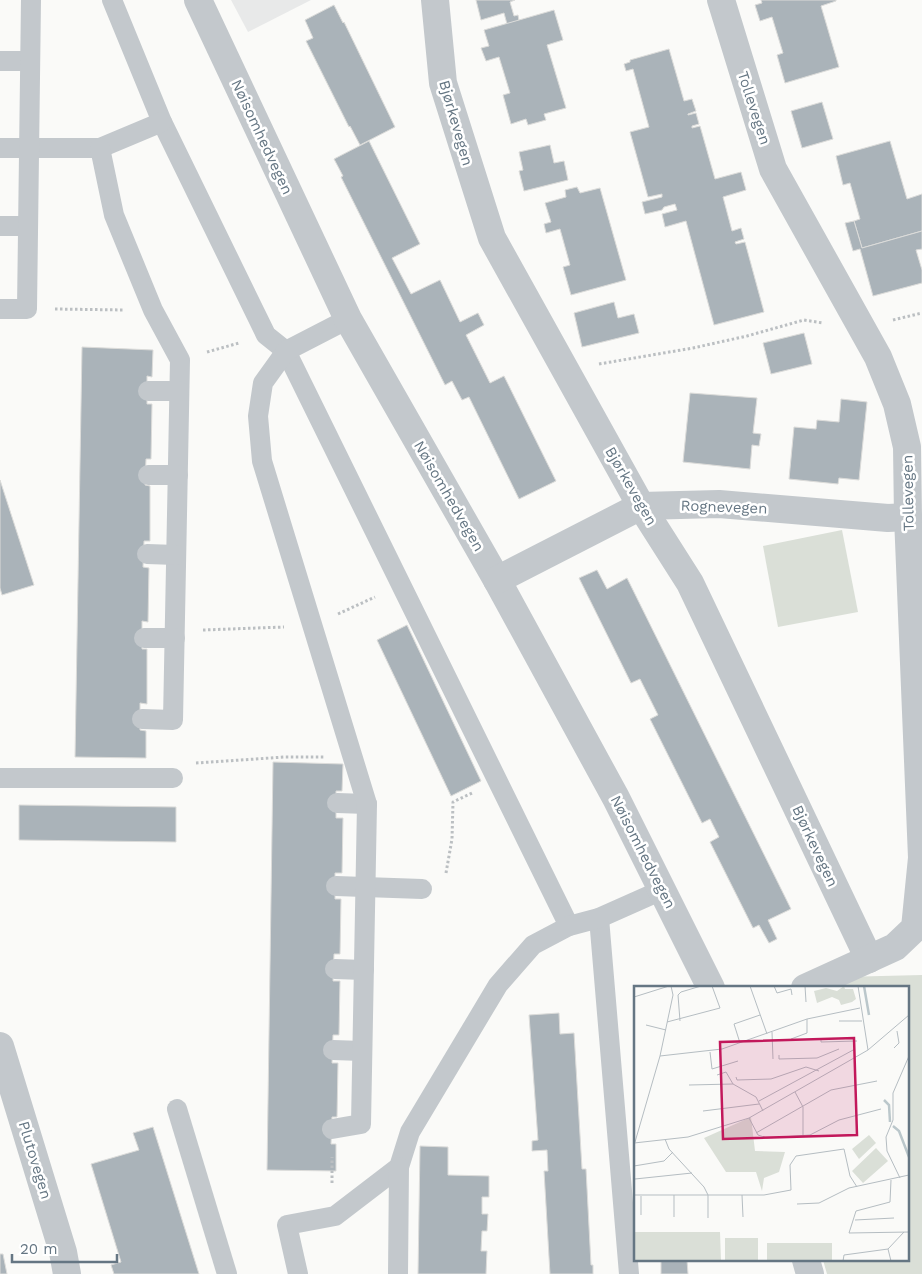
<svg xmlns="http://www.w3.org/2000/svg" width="922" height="1274" viewBox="0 0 922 1274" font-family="'Work Sans',sans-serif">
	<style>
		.built { fill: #e8e9e9 }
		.green { fill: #dadfd7 }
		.building { fill: #aab3b9; stroke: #dcdcda }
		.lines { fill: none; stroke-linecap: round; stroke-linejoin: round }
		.path { stroke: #bbbfc2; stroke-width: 3; stroke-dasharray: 2.5 2.5; stroke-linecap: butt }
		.lane { stroke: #c3c8cc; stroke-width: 20 }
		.street { stroke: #c3c8cc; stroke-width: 28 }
		.labels { text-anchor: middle; stroke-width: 5; stroke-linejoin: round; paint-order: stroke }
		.street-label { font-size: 15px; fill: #657683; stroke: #fff }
		.inset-river { fill: none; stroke: #bbc7cb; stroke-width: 2.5 }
		.inset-road { fill: none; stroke: #b5bdc2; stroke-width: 1 }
		.view { fill: #c2185b; fill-opacity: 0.15; stroke: #c2185b; stroke-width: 2.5 }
		.inset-edge { fill: none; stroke: #657683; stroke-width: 2.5 }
	</style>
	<rect width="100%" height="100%" fill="#fafaf8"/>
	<polygon class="built" points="231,0 311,0 248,32"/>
	<g class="green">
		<polygon points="842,530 858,612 778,627 763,546"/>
		<polygon points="922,975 922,1274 827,1274 823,1260 908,1260 908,988 788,988 841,977"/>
	</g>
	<g class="building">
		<polygon points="476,0 515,0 510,2 514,16 518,15 519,21 507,24 504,13 481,20"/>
		<polygon points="761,0 836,0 836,1 821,6 839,67 785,83 777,55 783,53 772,17 760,21 755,5 762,3"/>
		<polygon points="334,5 343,23 344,22 395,127 360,145 350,126 349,127 306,41 313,38 305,20"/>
		<polygon points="554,10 563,40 547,45 566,108 544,114 546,120 528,125 526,119 511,124 503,95 510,93 499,57 486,61 481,48 489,46 484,30"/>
		<polygon points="669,49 684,101 692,99 696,111 688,114 688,115 696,113 699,124 692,126 692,128 700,126 715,179 741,172 746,190 723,197 732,231 741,228 744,239 735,242 736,244 745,242 764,312 714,325 686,221 665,227 662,214 677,210 675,204 664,207 662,210 645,214 642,202 662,197 662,194 648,197 630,132 649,127 633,69 626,71 624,64 630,62 630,60"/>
		<polygon points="822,102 833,139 802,148 791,111"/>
		<polygon points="369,141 420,244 392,258 411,294 440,280 460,322 478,313 484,325 466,335 490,383 504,376 556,481 519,499 469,397 462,400 452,381 445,385 341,177 343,176 334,159"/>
		<polygon points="890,141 907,199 922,194 922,231 862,248 854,221 860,219 850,183 843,185 836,156"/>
		<polygon points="550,145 554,163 564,161 568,180 524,191 519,171 523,170 519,152"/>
		<polygon points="577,187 580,193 600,188 626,280 571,295 563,267 570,265 560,229 546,233 544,224 551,222 545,203 566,197 565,190"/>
		<polygon points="854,221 862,248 922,231 922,249 916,250 922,270 922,283 873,296 860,249 853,251 845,223"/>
		<polygon points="614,302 618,318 634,314 639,333 582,347 574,313"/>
		<polygon points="804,333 812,364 771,374 763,343"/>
		<polygon points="82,347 153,350 152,377 147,376 147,404 152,404 151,459 146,459 145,485 150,486 150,541 144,541 143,567 149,568 148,622 142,621 142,649 147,649 147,704 140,703 140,730 146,731 146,758 75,757"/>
		<polygon points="690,393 757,398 753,433 761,434 759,446 752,445 750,469 683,462"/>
		<polygon points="841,399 867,402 859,480 839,478 838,484 789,479 794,427 816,429 817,420 839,422"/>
		<polygon points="0,480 34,585 2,595 0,588"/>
		<polygon points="597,570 607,589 627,578 791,909 768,920 777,939 769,943 759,925 753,928 710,842 719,837 710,819 702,823 650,719 658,715 640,679 631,683 579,578"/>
		<polygon points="407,625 481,781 451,796 377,640"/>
		<polygon points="273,762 343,764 342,791 336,791 336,818 343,818 342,873 335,873 335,899 341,899 340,954 334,954 333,981 340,981 339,1035 333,1035 332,1063 338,1063 337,1117 332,1117 331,1144 336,1144 336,1171 267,1170"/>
		<polygon points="19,805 176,807 176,842 19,840"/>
		<polygon points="559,1013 560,1034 574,1033 582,1169 586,1169 591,1265 593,1265 593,1274 550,1274 544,1171 548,1171 547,1150 532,1151 532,1141 538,1140 529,1015"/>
		<polygon points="153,1127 199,1274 114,1274 111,1265 121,1262 91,1164 139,1150 133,1133"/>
		<polygon points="420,1146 448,1147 448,1175 489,1176 489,1197 482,1197 482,1214 488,1214 487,1231 482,1231 481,1251 487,1251 486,1274 418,1274"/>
		<polygon points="0,1254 3,1254 7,1274 0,1274"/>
		<polygon points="661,1260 687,1260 688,1274 661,1274"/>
	</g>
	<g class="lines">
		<g class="path">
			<polyline points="55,309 124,310"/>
			<polyline points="893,320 922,313"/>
			<polyline points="207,352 239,343"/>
			<polyline points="599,364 693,348 747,336 804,320 823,323"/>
			<polyline points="338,614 375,597"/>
			<polyline points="203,630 284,627"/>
			<polyline points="196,763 285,757 324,757"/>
			<polyline points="446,873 452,839 453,802 472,793"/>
			<polyline points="332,1183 332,1157"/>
		</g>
		<g class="lane">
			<polyline points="112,0 162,122 266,335 286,351 569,926"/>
			<polyline points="0,61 30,61"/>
			<polyline points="0,148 100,148 162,122"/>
			<polyline points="100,148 114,215 153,310 180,360 173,720 142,719"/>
			<polyline points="0,226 28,226"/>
			<polyline points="0,309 27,309 31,0"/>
			<polyline points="148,391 179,391"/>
			<polyline points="148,475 178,475"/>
			<polyline points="147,554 176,555"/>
			<polyline points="144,638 175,638"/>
			<polyline points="0,778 173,778"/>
			<polyline points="337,803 367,804"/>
			<polyline points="336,886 422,889"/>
			<polyline points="599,918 629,1274"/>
			<polyline points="335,969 364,970"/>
			<polyline points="333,1050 362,1051"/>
			<polyline points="177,1109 227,1274"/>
			<polyline points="332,1129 361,1124 367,804 262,461 258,416 263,383 286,351 348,319"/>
			<polyline points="298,1274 287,1225 335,1216 399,1167 410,1132 498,985 533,945 569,926 599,918 662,890"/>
			<polyline points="398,1274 399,1167"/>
		</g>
		<g class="street">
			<polyline points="198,0 348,319 497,580 616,798 711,988"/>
			<polyline points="435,0 443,83 492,238 641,506 690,583 869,959"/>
			<polyline points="721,0 773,169 878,357 897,404 907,447 908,517 922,858 915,928 895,947 805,988"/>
			<polyline points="497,580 641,506 719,504 888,518 908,517"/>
			<polyline points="0,1046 63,1252 67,1274"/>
			<polyline points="806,1260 810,1274"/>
		</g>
	</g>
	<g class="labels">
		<g class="street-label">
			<text transform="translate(754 108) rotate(72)" y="5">Tollevegen</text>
			<text transform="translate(456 123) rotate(74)" y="5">Bjørkevegen</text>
			<text transform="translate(262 137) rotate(65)" y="5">Nøisomhedvegen</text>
			<text transform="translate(631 486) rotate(60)" y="5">Bjørkevegen</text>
			<text transform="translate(908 493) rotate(-91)" y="5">Tollevegen</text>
			<text transform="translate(449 496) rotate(60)" y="5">Nøisomhedvegen</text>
			<text transform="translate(724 507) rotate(2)" y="5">Rognevegen</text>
			<text transform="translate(815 846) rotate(65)" y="5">Bjørkevegen</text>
			<text transform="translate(643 852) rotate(63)" y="5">Nøisomhedvegen</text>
			<text transform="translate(35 1160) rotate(73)" y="5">Plutovegen</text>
		</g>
	</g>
	<g transform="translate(634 986)">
		<rect width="275" height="275" fill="#fafaf8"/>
		<path d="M210 0 211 3H219L222 13 218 16 207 19 205 14 198 11 183 17 180 5 192 2 203 5ZM117 131 121 165 151 166 145 186 130 192 128 205 122 186H92L70 152ZM235 149 242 157 225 173 218 163ZM242 162 254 175 229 197 218 185ZM0 246H86L87 275H0ZM91 252H124V275H91ZM133 257H198V275H133Z" fill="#dadfd7"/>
		<path class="inset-river" d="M230 0 235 29M250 114 255 119 256 136M259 140 265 145 275 171"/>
		<path class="inset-road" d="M116 0 133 48M140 0 143 7 157 3 158 9M171 0 172 16M224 0 234 64M0 11 35 0M46 35 44 9 47 6 67 0M205 35H228M33 36 86 22 78 0M12 39 32 44M138 46 139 73M187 52V56L223 55M157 53 173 47V33M106 57 100 38 126 29M260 62 265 57 263 45M76 66 78 83 104 75M145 69V73L183 72 205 63M26 70 88 63 173 33 226 22M83 89 92 86 99 98 122 111 129 125M102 91 103 94 137 93 172 81 185 85M55 99 99 98M161 106 169 121V149M125 115 221 63M69 125 125 118M115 132 124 149 133 152 176 149 205 134 247 123M122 147 197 104 243 95M31 153 35 163 70 201 74 209V232M1 156 26 70 39 9 37 0M0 157 54 151 115 132 234 64 275 29M0 180 30 175 39 166M266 192 253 165 252 151 259 134V107L275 70M1 193 58 187M257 194 256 216 222 225 215 247 275 246M0 209H130L157 204 156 179 162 170 210 163 216 190 223 201M40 209V231M108 209 109 231M163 218 185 217 215 202 275 189M7 229V210M221 234 260 232M254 263 270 246M209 275 210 269 254 263 257 275"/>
		<path class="view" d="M220 52 223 149 89 153 86 56Z"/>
		<rect width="275" height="275" class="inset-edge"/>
	</g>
	<path d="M12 1254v8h105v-8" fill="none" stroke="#657683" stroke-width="2.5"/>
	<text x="20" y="1254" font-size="15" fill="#657683" stroke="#ffffff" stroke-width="4" paint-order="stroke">20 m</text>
</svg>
